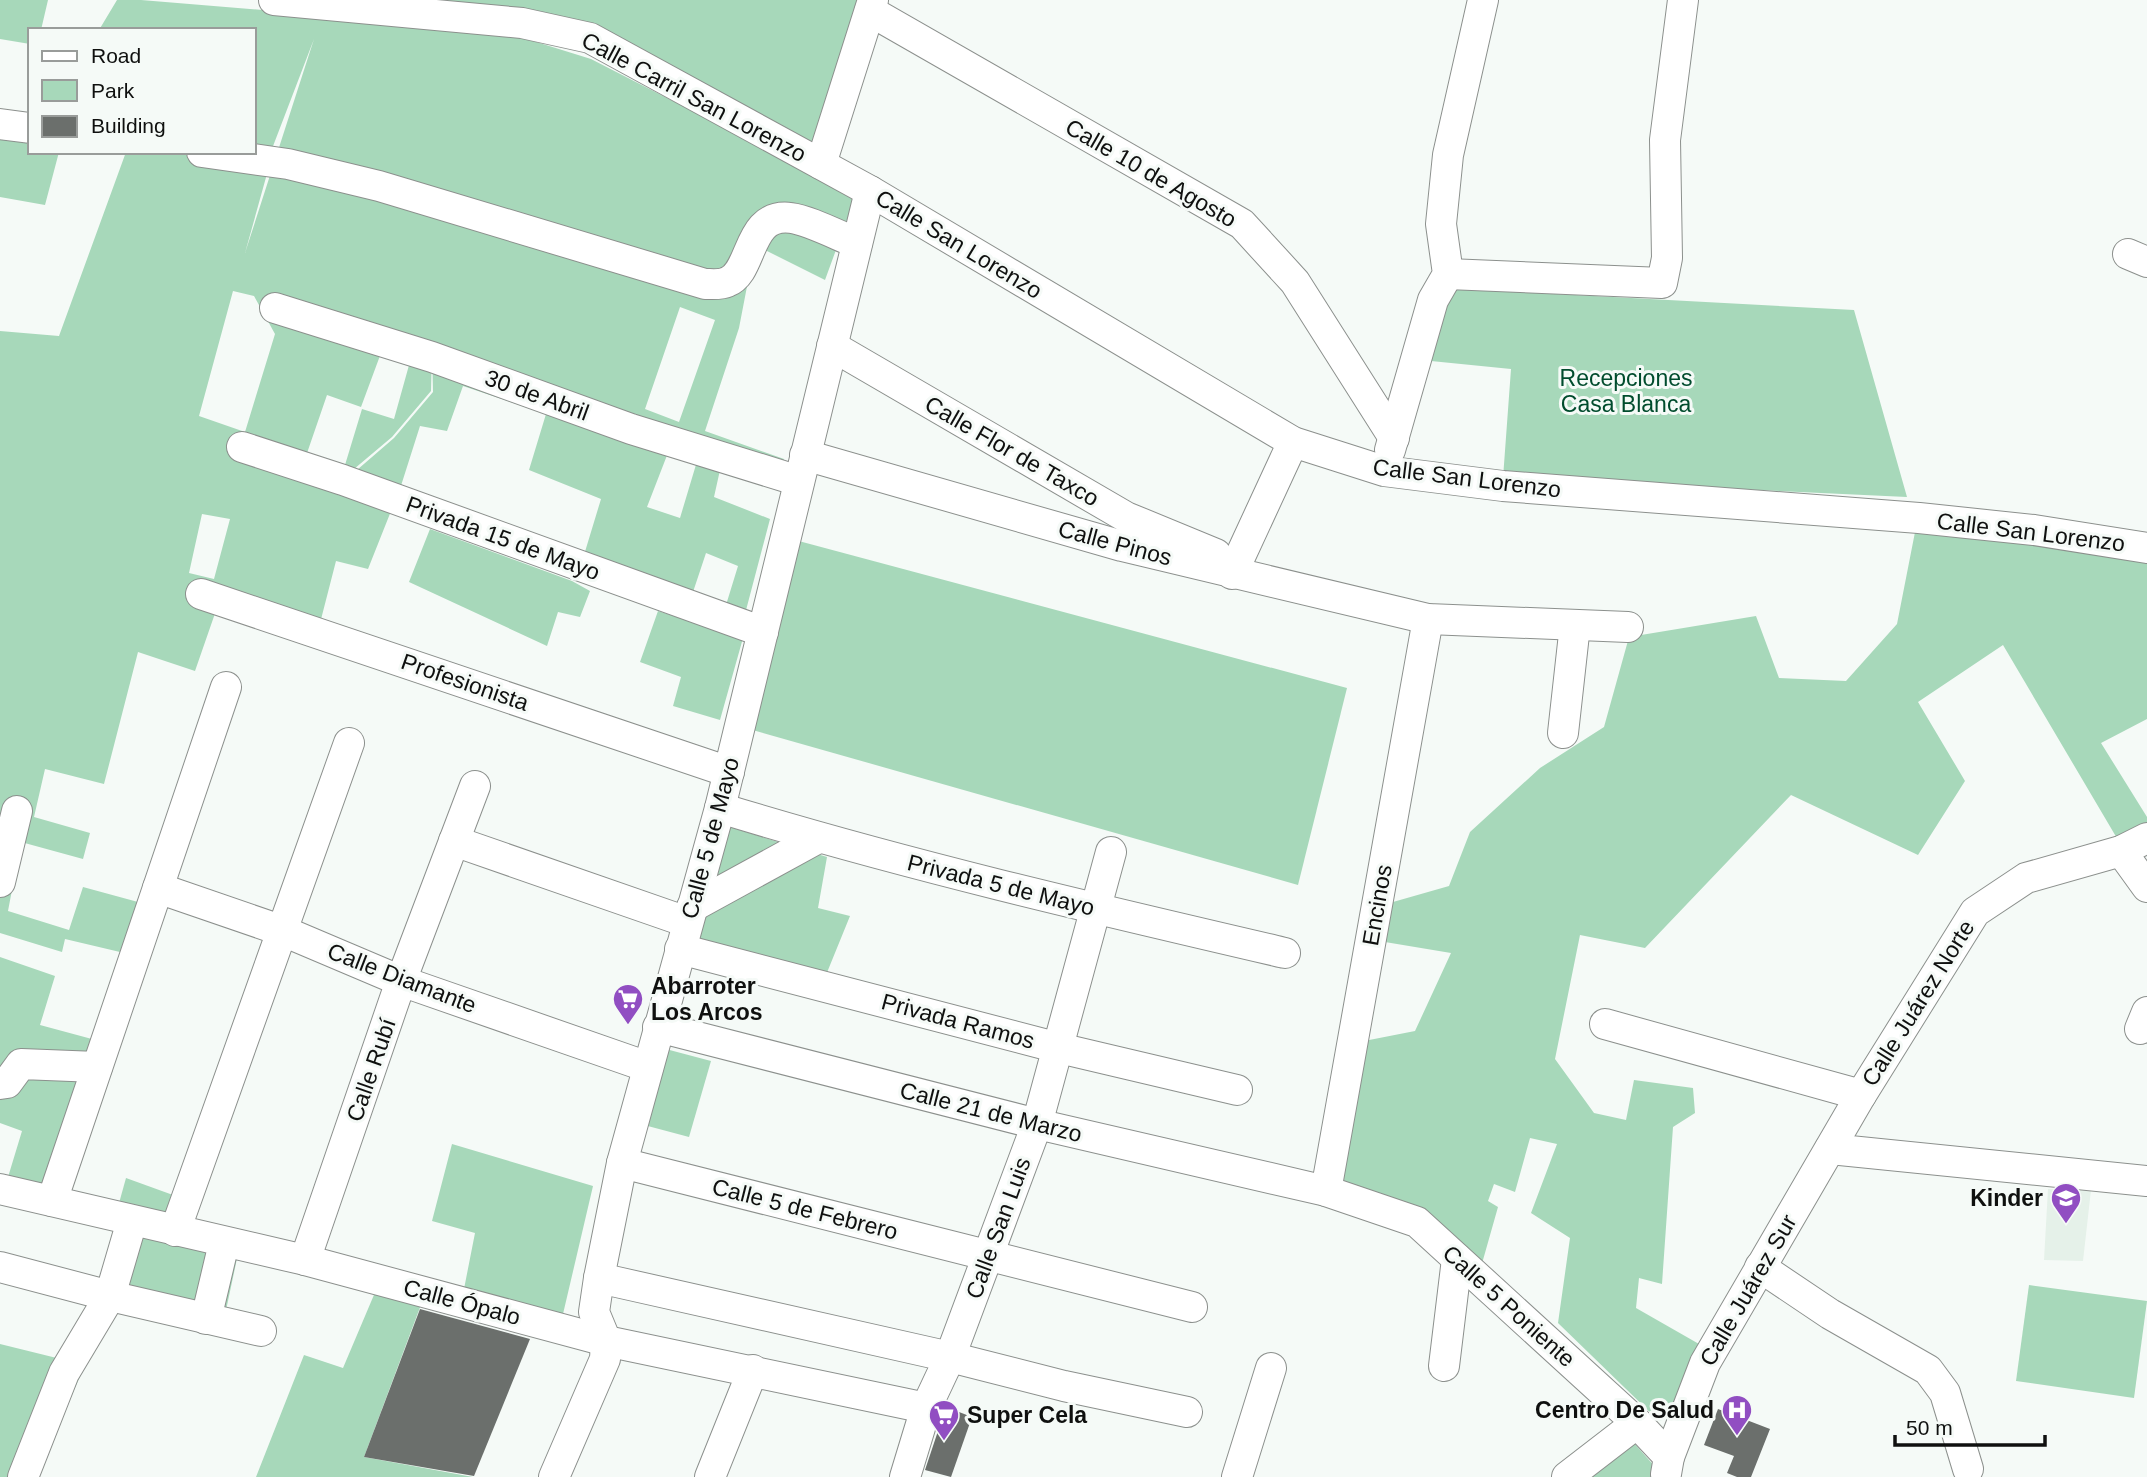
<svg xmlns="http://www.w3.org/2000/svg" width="2147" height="1477" viewBox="0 0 2147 1477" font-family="Helvetica,sans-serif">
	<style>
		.built { fill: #e5f1e9 }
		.green { fill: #a7d8ba; fill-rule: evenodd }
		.building { fill: #6b6f6c }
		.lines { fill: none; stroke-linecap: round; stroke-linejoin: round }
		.minor-casing { stroke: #8c908d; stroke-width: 32 }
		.minor { stroke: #fff; stroke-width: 30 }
		.labels { text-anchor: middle; stroke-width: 6; stroke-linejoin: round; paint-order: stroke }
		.street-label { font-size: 23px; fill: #0f100f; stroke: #f5faf7 }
		.park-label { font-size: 23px; fill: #004c2d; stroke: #f5faf7 }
		.poi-label { font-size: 23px; font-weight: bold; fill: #0f100f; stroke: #f5faf7; text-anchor: start }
	</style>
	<rect width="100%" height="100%" fill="#f5faf7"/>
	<polygon class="built" points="2048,1189 2091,1190 2083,1261 2044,1260"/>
	<g class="green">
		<polygon points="0,0 48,0 41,30 30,30 30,44 0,39"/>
		<path d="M117 0H141L322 15 517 36 591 59 856 195 825 280 755 245 739 328 705 431 784 459 776 489 720 470 714 497 770 519 745 614 726 605 738 566 706 553 691 598 584 555 601 499 529 470 546 414 463 386 447 431 420 426 399 492 350 476 394 438 433 392 432 348 431 391 392 437 341 480 395 501 368 569 336 561 318 631 220 599 195 671 138 652 104 784 45 769 34 817 90 833 83 859 21 842 8 911 69 930 83 887 138 902 120 952 65 939 62 952 0 933V331L59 336 126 152H197L270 163 245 253 314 39 270 154 254 152V30H99ZM233 291 254 296 275 334 245 432 199 416ZM680 307 715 320 679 422 645 409ZM381 353 411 358 394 419 362 409 345 465 306 456 327 395 361 407ZM671 445 698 458 680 518 647 507ZM202 514 230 519 214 579 189 573Z"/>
		<polygon points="392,0 872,0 815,145 667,72"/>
		<polygon points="0,130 30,135 30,152 59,152 45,205 0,197"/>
		<polygon points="1447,288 1854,310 1907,497 1503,478 1511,369 1431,361"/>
		<polygon points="1916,527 2147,557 2147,719 2101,743 2147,817 2147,830 2118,840 2003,645 1918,702 1965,781 1918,855 1791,795 1645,948 1580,935 1555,1059 1594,1113 1626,1120 1634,1080 1693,1088 1695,1113 1673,1127 1662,1284 1639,1278 1636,1308 1706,1348 1675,1416 1659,1421 1558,1323 1570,1238 1531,1213 1557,1144 1530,1138 1515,1192 1494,1184 1488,1201 1498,1207 1481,1267 1331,1185 1359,1042 1415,1031 1451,953 1373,940 1379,906 1449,886 1470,832 1540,768 1604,727 1629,637 1756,616 1779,678 1846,681 1897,624"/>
		<polygon points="430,529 572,581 590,591 580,617 558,612 547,646 409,582"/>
		<polygon points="795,540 1347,688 1298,885 749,729"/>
		<polygon points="658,611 743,638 720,720 673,706 681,677 640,662"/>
		<polygon points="723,825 827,857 818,908 850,916 826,975 692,943"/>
		<polygon points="0,957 55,976 40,1025 103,1042 50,1197 5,1187 22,1131 0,1123"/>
		<polygon points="662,1048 711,1061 689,1137 644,1125"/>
		<polygon points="452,1144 593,1186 563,1314 464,1289 475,1233 432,1221"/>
		<polygon points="126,1178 184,1199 174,1229 116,1214"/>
		<polygon points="134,1224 239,1249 225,1315 118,1283"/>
		<polygon points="379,1283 425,1294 364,1457 473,1477 256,1477 304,1355 343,1368"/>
		<polygon points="2029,1285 2147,1301 2134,1398 2016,1381"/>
		<polygon points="0,1344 85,1365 36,1477 0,1477"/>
		<polygon points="1633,1442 1657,1469 1658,1477 1578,1477"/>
	</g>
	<g class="building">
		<polygon points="420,1309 530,1339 474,1476 364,1457"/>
		<polygon points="946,1407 972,1417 951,1477 925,1470"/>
		<polygon points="1718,1409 1770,1429 1751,1477 1737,1477 1727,1473 1734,1456 1704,1445"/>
	</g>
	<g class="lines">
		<g class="minor-casing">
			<g id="minor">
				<polyline points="274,0 522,23 590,38 870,191 1293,442 1384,471 1503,486 1919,518 2034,530 2147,548"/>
				<polyline points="870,11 1242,224 1295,282 1394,438"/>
				<polyline points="0,124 30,128"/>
				<path d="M202 152 288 164 379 186 705 284C712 284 721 285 727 282 754 272 746 212 791 218 808 220 839 236 857 243"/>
				<polyline points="821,164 873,0"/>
				<polyline points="2128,254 2147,262"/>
				<polyline points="1448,274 1662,283 1667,258 1665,140 1683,0"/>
				<polyline points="275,308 432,357 631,429 799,481"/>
				<polyline points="832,346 1126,517 1216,554"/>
				<polyline points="242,447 343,480 763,632"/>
				<polyline points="1390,450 1433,300 1448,274 1441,224 1448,155 1483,0"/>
				<polyline points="805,455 1122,546 1428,619 1628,627"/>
				<polyline points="1232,574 1293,442"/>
				<polyline points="201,594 729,772"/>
				<polyline points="1563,733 1575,625"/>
				<path d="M720 808C906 865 1096 909 1285 953"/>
				<polyline points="454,841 687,922"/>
				<polyline points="2121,851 2147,887"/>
				<polyline points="0,882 17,811"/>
				<polyline points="158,888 283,931 401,981 648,1067"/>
				<polyline points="692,907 818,838"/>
				<polyline points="680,949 1059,1048 1237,1090"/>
				<polyline points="1605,1024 1861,1095"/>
				<polyline points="658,1027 1037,1124 1326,1191 1417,1222 1637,1423 1669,1457"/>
				<polyline points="2140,1029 2147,1012"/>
				<polyline points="0,1084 7,1083 21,1064 97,1067"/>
				<polyline points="1830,1149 2147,1181"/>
				<polyline points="622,1163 1192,1307"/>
				<polyline points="0,1189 305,1260 606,1341 926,1408"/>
				<polyline points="1326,1191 1428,619"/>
				<polyline points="52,1201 226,687"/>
				<polyline points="175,1231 349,743"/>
				<polyline points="305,1260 401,981 475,786"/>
				<polyline points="0,1267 110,1296 261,1331"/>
				<polyline points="1760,1267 1830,1314 1928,1370 1945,1393 1968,1469"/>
				<polyline points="599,1278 950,1357 1064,1386 1187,1412"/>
				<polyline points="206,1319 224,1243"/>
				<polyline points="1444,1366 1457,1259"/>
				<polyline points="1666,1474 1669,1457 1705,1363 1861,1095 1975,912 2026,878 2121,851 2147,838"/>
				<polyline points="23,1477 64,1373 110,1296 132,1221"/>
				<polyline points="554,1477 605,1359 606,1341 594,1312 599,1278 622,1163 720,808 870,191"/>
				<polyline points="710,1477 753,1370"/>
				<polyline points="905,1477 926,1408 950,1357 1037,1124 1111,852"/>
				<polyline points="1237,1477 1271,1368"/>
				<polyline points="1567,1477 1637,1423"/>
			</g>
		</g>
		<use href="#minor" class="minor"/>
	</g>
	<defs>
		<g id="supermarket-pin" transform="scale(1.575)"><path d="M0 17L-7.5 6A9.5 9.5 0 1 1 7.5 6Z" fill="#914ec2" stroke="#f5faf7"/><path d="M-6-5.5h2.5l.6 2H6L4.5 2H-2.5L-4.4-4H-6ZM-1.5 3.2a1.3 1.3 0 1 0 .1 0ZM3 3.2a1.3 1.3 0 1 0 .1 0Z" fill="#fff"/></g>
		<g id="school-pin" transform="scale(1.575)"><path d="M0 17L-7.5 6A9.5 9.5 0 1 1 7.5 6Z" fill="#914ec2" stroke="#f5faf7"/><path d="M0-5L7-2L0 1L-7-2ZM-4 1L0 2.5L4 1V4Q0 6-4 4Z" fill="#fff"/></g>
		<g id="hospital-pin" transform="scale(1.575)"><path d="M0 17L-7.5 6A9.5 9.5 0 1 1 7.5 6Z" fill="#914ec2" stroke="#f5faf7"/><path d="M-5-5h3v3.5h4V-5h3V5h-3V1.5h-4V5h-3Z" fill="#fff"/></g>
	</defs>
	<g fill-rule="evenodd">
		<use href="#supermarket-pin" x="628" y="999"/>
		<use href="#school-pin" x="2066" y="1198"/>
		<use href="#hospital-pin" x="1737" y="1410"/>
		<use href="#supermarket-pin" x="944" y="1415"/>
	</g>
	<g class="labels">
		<g class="street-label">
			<text transform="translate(694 97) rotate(28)" y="8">Calle Carril San Lorenzo</text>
			<text transform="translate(1151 173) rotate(30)" y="8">Calle 10 de Agosto</text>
			<text transform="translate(959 244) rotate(31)" y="8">Calle San Lorenzo</text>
			<text transform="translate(537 395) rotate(20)" y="8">30 de Abril</text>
			<text transform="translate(1012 451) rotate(30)" y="8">Calle Flor de Taxco</text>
			<text transform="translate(1467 478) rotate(7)" y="8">Calle San Lorenzo</text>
			<text transform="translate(2031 532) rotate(7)" y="8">Calle San Lorenzo</text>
			<text transform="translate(503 538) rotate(20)" y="8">Privada 15 de Mayo</text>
			<text transform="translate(1115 543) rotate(15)" y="8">Calle Pinos</text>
			<text transform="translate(465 682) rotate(19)" y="8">Profesionista</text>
			<text transform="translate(710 838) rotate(-75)" y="8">Calle 5 de Mayo</text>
			<text transform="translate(1001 885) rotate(14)" y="8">Privada 5 de Mayo</text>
			<text transform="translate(1377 905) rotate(-80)" y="8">Encinos</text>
			<text transform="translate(402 978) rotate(21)" y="8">Calle Diamante</text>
			<text transform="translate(1918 1003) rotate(-58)" y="8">Calle Juárez Norte</text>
			<text transform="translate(958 1021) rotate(15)" y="8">Privada Ramos</text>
			<text transform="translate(371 1070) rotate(-71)" y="8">Calle Rubí</text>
			<text transform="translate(991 1112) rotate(14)" y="8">Calle 21 de Marzo</text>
			<text transform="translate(805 1209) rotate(14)" y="8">Calle 5 de Febrero</text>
			<text transform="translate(998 1228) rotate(-70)" y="8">Calle San Luis</text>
			<text transform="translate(1748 1290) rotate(-60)" y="8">Calle Juárez Sur</text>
			<text transform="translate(462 1302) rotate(15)" y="8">Calle Ópalo</text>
			<text transform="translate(1509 1306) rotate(42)" y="8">Calle 5 Poniente</text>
		</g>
		<g class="park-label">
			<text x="1626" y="386">Recepciones<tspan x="1626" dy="26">Casa Blanca</tspan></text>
		</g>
		<g class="poi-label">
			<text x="651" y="994">Abarroter<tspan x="651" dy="26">Los Arcos</tspan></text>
			<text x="2043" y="1206" text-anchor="end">Kinder</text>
			<text x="1714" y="1418" text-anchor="end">Centro De Salud</text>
			<text x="967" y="1423">Super Cela</text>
		</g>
	</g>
	<rect x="28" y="28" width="228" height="126" fill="#f5faf7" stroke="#999c9a" stroke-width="2"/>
	<rect x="42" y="51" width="35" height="10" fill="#ffffff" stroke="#999c9a" stroke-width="2"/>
	<text x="91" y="63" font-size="21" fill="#0f100f">Road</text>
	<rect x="42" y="80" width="35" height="21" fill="#a7d8ba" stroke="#999c9a" stroke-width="2"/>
	<text x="91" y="98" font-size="21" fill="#0f100f">Park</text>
	<rect x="42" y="116" width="35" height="21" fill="#6b6f6c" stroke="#999c9a" stroke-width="2"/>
	<text x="91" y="133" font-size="21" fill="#0f100f">Building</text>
	<path d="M1895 1435v10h150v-10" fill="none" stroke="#0f100f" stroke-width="3.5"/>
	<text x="1906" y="1435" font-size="21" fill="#0f100f" stroke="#f5faf7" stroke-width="5" paint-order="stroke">50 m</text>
</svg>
